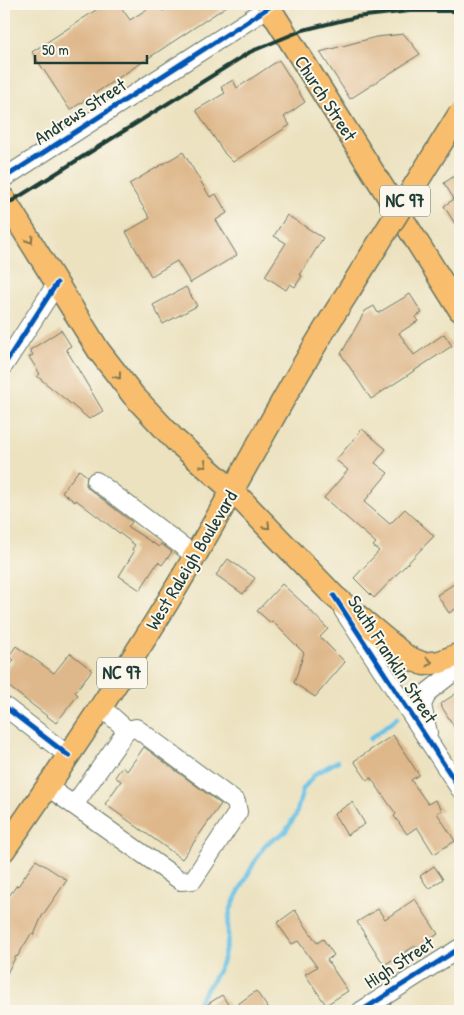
<svg xmlns="http://www.w3.org/2000/svg" width="464" height="1015" viewBox="0 0 464 1015" font-family="'Patrick Hand',sans-serif">
	<style>
		.lines { fill: none; stroke-linecap: round; stroke-linejoin: round }
		.stream { stroke: #68c1e6; stroke-width: 4.5 }
		.building { fill: #deb78a }
		.minor-casing { stroke: #677765; stroke-width: 20 }
		.major-casing { stroke: #677765; stroke-width: 25 }
		.minor { stroke: #fff; stroke-width: 18 }
		.major { stroke: #f9be6d; stroke-width: 22 }
		.rail { stroke: #1f3d34; stroke-width: 4 }
		.major-bridge-casing { stroke: #677765; stroke-width: 25; stroke-linecap: butt }
		.major-bridge { stroke: #f9be6d; stroke-width: 22 }
		.cycleway-casing { stroke: #fbf7ec; stroke-width: 8 }
		.cycleway { stroke: #0057b8; stroke-width: 5 }
		.oneway { stroke: #81774e }
		.labels { text-anchor: middle; stroke-width: 4; stroke-linejoin: round; paint-order: stroke }
		.shield { fill: #fbf7ec; stroke: #61756b; stroke-width: 1 }
		.shield-label { font-size: 18px; font-weight: bold; fill: #1f3d34 }
		.street-label { font-size: 19px; fill: #1f3d34; stroke: #fbf7ec }
	</style>
	<rect width="100%" height="100%" fill="#fbf7ec"/>
	<filter id="ink" filterUnits="userSpaceOnUse"><feTurbulence type="fractalNoise" baseFrequency=".02" numOctaves="2"/><feDisplacementMap in="SourceGraphic" scale="10" xChannelSelector="R" yChannelSelector="G"/><feConvolveMatrix kernelMatrix="1 2 1 2 8 2 1 2 1" color-interpolation-filters="sRGB"/></filter>
	<filter id="wash" filterUnits="userSpaceOnUse"><feTurbulence type="fractalNoise" baseFrequency=".0096" numOctaves="4" result="noise"/><feDisplacementMap in="SourceGraphic" scale="20" xChannelSelector="R" yChannelSelector="G"/><feGaussianBlur stdDeviation="1.12" result="paint"/><feColorMatrix in="noise" values="0 0 0 0 0 0 0 0 0 0 0 0 0 0 0 0 0 1.4 0 .05"/><feComposite in="paint" operator="in"/></filter>
	<g filter="url(#wash)">
		<rect width="100%" height="100%" fill="#ece2c0"/>
		<g class="lines">
			<g class="stream">
				<polyline points="370,739 398,717"/>
				<polyline points="192,1011 214,978 222,963 228,938 228,925 230,911 236,897 255,861 266,844 285,832 296,815 303,789 315,774 338,761"/>
			</g>
		</g>
		<g id="blocks">
			<g class="building">
				<polygon points="105,4 119,4 130,20 155,4 158,4 163,11 173,4 230,4 70,110 32,52"/>
				<polygon points="404,34 420,54 350,99 320,52 376,37"/>
				<polygon points="279,60 305,102 284,117 290,125 233,162 225,154 196,110 225,93 221,87 233,80 237,88"/>
				<polygon points="183,152 210,197 216,194 227,213 216,220 237,255 190,283 177,261 151,276 126,232 150,218 129,184"/>
				<polygon points="460,172 460,232 444,206 454,199 444,183"/>
				<polygon points="287,215 323,238 300,275 302,276 295,287 290,284 286,290 265,276 286,243 274,236"/>
				<polygon points="186,287 197,306 163,324 153,305"/>
				<polygon points="410,294 422,313 415,317 418,321 399,333 414,355 444,334 452,346 371,399 341,354 365,311 374,306 378,313"/>
				<polygon points="61,330 71,346 66,349 103,411 89,419 37,376 40,374 29,357 33,355 30,350"/>
				<polygon points="362,429 386,449 375,463 388,473 364,502 390,524 405,509 434,536 374,598 354,578 379,551 373,546 376,543 324,498 348,470 336,460"/>
				<polygon points="79,470 87,476 86,485 89,489 132,522 128,527 159,547 161,544 172,552 162,565 158,562 140,590 119,576 134,552 132,549 135,545 76,500 75,502 62,492"/>
				<polygon points="228,559 255,578 243,594 216,575"/>
				<polygon points="460,580 460,606 449,613 437,595"/>
				<polygon points="282,584 303,603 328,629 320,637 345,662 315,697 294,683 304,653 272,621 270,622 257,611"/>
				<polygon points="16,646 54,673 70,653 92,670 75,692 78,695 56,723 4,683 4,674 14,660 9,656"/>
				<polygon points="460,691 460,736 440,704"/>
				<polygon points="393,735 419,775 411,780 428,804 435,800 442,810 437,813 455,841 434,854 417,827 407,834 394,816 396,814 371,778 367,780 354,761"/>
				<polygon points="144,747 221,804 182,859 105,804 121,781 115,777 122,767 127,771"/>
				<polygon points="352,802 365,824 347,835 334,814"/>
				<polygon points="36,860 67,880 42,916 34,935 31,934 17,957 16,956 4,979 4,903 17,885 18,886"/>
				<polygon points="434,866 443,879 429,889 420,876"/>
				<polygon points="415,899 438,934 416,949 415,946 384,965 357,922 378,909 385,919"/>
				<polygon points="295,910 317,943 323,939 334,955 327,960 348,991 326,1005 305,974 317,967 298,941 292,944 277,923"/>
				<polygon points="256,991 270,1011 197,1011 222,995 231,1009"/>
			</g>
		</g>
	</g>
	<g filter="url(#ink)">
		<use href="#blocks" fill-opacity="0" stroke="#677765" stroke-width="1"/>
		<g class="lines">
			<g class="minor-casing">
				<g id="minor">
					<polyline points="4,178 274,4"/>
					<polyline points="4,365 57,283"/>
					<polyline points="96,481 194,555"/>
					<polyline points="343,610 460,789"/>
					<polyline points="4,706 69,756"/>
					<polyline points="100,706 127,730"/>
					<polyline points="428,733 422,705 428,692 460,667"/>
					<polyline points="48,787 181,881 193,880 238,812 236,802 136,728 127,730 74,805"/>
					<polyline points="361,1011 460,948"/>
				</g>
			</g>
			<g class="major-casing">
				<g id="major">
					<polyline points="267,4 460,310"/>
					<polyline points="4,199 99,351 133,395 175,440 233,491 334,596 407,657 424,664 440,662 460,654"/>
					<path d="M4 850C60 769 116 687 167 603 230 500 284 391 350 289"/>
				</g>
			</g>
			<use href="#minor" class="minor"/>
			<use href="#major" class="major"/>
			<polyline class="rail" points="4,206 250,52 303,30 356,17 410,11 460,11"/>
			<g class="major-bridge-casing">
				<polyline id="major-bridge" points="350,289 460,113"/>
			</g>
			<use href="#major-bridge" class="major-bridge"/>
			<g class="cycleway-casing">
				<g id="cycleway">
					<polyline points="4,178 274,4"/>
					<polyline points="4,365 57,283"/>
					<polyline points="334,596 460,789"/>
					<polyline points="4,706 69,756"/>
					<polyline points="361,1011 460,948"/>
				</g>
			</g>
			<use href="#cycleway" class="cycleway"/>
		</g>
		<defs><path id="oneway-chevron" d="M-2-3.5L2.5 0L-2 3.5" fill="none" stroke-width="1.6" stroke-linecap="round" stroke-linejoin="round" transform="scale(1.25)"/></defs>
		<g class="oneway">
			<use href="#oneway-chevron" transform="translate(30 240) rotate(58)"/>
			<use href="#oneway-chevron" transform="translate(118 376) rotate(53)"/>
			<use href="#oneway-chevron" transform="translate(204 465) rotate(42)"/>
			<use href="#oneway-chevron" transform="translate(267 526) rotate(46)"/>
			<use href="#oneway-chevron" transform="translate(429 662)"/>
		</g>
	</g>
	<g class="labels">
		<g class="shield">
			<rect x="380" y="185.5" width="50" height="31" rx="4"/>
			<rect x="97" y="657.5" width="50" height="31" rx="4"/>
		</g>
		<g class="shield-label">
			<text x="405" y="207">NC 97</text>
			<text x="122" y="679">NC 97</text>
		</g>
		<g class="street-label">
			<text transform="translate(326 98) rotate(57)" y="7">Church Street</text>
			<text transform="translate(80 111) rotate(-33)" y="7">Andrews Street</text>
			<text transform="translate(191 560) rotate(-59)" y="7">West Raleigh Boulevard</text>
			<text transform="translate(393 659) rotate(57)" y="7">South Franklin Street</text>
			<text transform="translate(399 962) rotate(-33)" y="7">High Street</text>
		</g>
	</g>
	<rect width="464" height="1015" fill="none" stroke="#fbf7ec" stroke-width="20"/>
	<path d="M35 55v8h112v-8" fill="none" stroke="#1f3d34" stroke-width="2.5"/>
	<text x="42" y="55" font-size="15" fill="#1f3d34" stroke="#fbf7ec" stroke-width="4" paint-order="stroke">50 m</text>
</svg>
